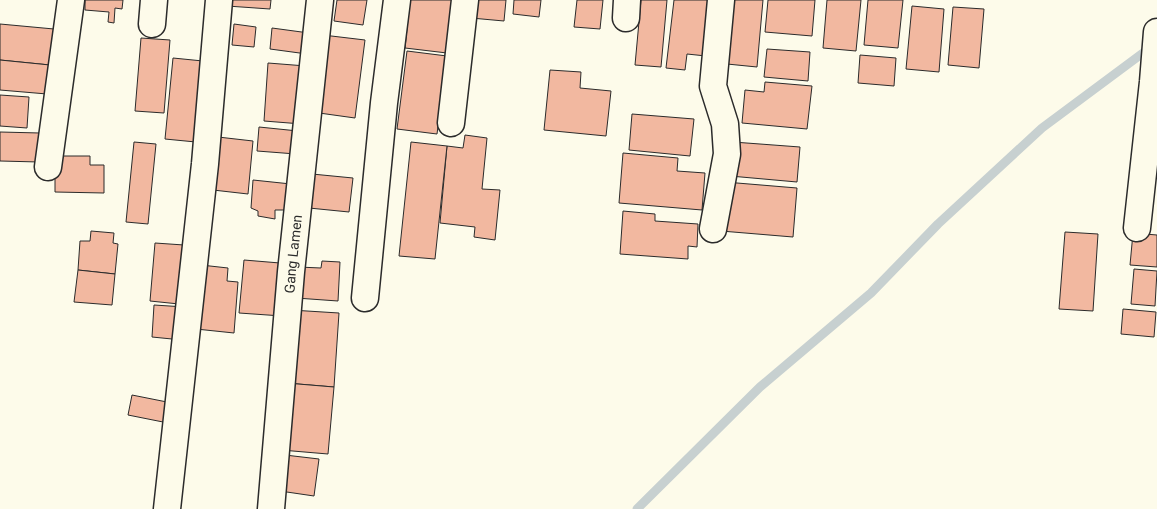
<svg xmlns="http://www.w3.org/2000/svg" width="1157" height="509" viewBox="0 0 1157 509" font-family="Roboto,sans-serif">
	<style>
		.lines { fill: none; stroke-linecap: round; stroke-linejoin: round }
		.stream { stroke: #c7d0d0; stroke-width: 9 }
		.building { fill: #f2b8a0; stroke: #2b2b2b }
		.minor-casing { stroke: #2b2b2b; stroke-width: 29 }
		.minor { stroke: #fdfbea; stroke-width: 26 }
		.labels { text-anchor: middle; stroke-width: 4; stroke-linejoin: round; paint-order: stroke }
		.street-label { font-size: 14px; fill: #2b2b2b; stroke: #fdfbea }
	</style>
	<rect width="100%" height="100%" fill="#fdfbea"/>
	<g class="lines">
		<polyline class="stream" points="637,509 760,387 871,293 938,224 1042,128 1151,47"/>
	</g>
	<g class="building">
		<polygon points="85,0 123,0 122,9 115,8 114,23 108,22 109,12 85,10"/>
		<polygon points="228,0 271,0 270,9 227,6"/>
		<polygon points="337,0 367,0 363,25 334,21"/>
		<polygon points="410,0 452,0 447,53 405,48"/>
		<polygon points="473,0 506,0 504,21 471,18"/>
		<polygon points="514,0 541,0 539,17 513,14"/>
		<polygon points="577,0 603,0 600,29 574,27"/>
		<polygon points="641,0 667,0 661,67 635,65"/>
		<polygon points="674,0 712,0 706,56 687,54 685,70 666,68"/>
		<polygon points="722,0 763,0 757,67 717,63"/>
		<polygon points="768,0 815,0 812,36 765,32"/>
		<polygon points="827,0 861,0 856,51 823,48"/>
		<polygon points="868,0 903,0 898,48 864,45"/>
		<polygon points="912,6 944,9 939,72 906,69"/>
		<polygon points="953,7 984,9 979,68 948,65"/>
		<polygon points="0,24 54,29 50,65 0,60"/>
		<polygon points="234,24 256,27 254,47 232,45"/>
		<polygon points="272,28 309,33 307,54 270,49"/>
		<polygon points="323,35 365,40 355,118 312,112"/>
		<polygon points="141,38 170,40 164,113 135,111"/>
		<polygon points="767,49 810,52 808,81 764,77"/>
		<polygon points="407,51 447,56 437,134 397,129"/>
		<polygon points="860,55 896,58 894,86 858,83"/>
		<polygon points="173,58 213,62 206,143 165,139"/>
		<polygon points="0,60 50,65 47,94 0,90"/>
		<polygon points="268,63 306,66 302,124 264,121"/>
		<polygon points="550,70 581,72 580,88 611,91 606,136 544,130"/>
		<polygon points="765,82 812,86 807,129 742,123 745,90 764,92"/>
		<polygon points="0,95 29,97 27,128 0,126"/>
		<polygon points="632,114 694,119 690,156 629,150"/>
		<polygon points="259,127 298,131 296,154 257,151"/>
		<polygon points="0,132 40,133 39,162 0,161"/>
		<polygon points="465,135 487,138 482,189 500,190 495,240 474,237 475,227 440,223 447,146 463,148"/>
		<polygon points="218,137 253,141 248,194 213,190"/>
		<polygon points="134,142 156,144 148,224 126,222"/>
		<polygon points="411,142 447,146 435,259 399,256"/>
		<polygon points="733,142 800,147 797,182 730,176"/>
		<polygon points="623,153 678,158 677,171 705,173 702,210 619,203"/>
		<polygon points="55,156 90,156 90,165 104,165 104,193 55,192"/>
		<polygon points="312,174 353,178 349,212 309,208"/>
		<polygon points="253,180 291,184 290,210 275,210 275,219 258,216 258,211 251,208"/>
		<polygon points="725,182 797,188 793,237 721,231"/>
		<polygon points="623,211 655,214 655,221 698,224 697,247 688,246 688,259 620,254"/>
		<polygon points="91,231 114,233 113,243 118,244 115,274 78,270 80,241 90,241"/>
		<polygon points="1065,232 1098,234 1093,311 1059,309"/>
		<polygon points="1133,233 1157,235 1157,267 1130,265"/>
		<polygon points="155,243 184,245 179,304 150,301"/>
		<polygon points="244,260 280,263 282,316 239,313"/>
		<polygon points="322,261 340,262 338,301 296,298 298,267 321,268"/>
		<polygon points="201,265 228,268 227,281 238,282 234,333 196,329"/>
		<polygon points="1134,269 1157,271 1155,306 1131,304"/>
		<polygon points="78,270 115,274 112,305 74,302"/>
		<polygon points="154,305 185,307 182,340 152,337"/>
		<polygon points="1123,309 1156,312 1154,337 1121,334"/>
		<polygon points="291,310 339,313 334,387 286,383"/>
		<polygon points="286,383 334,387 328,454 281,450"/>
		<polygon points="132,395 177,404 173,424 128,415"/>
		<polygon points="285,455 319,459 314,496 280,491"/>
	</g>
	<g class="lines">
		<g class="minor-casing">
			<g id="minor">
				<polyline points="626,18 627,0"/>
				<polyline points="152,24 154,0"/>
				<polyline points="451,123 465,0"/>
				<polyline points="48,167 71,0"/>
				<polyline points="1137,228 1153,82 1157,32"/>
				<polyline points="713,229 727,154 725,124 713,86 721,0"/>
				<polyline points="365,298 384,103 397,0"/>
				<polyline points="167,509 205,164 219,0"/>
				<path id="s1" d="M271 509 291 272 320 0"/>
			</g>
		</g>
		<use href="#minor" class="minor"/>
	</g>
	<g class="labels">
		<g class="street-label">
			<text dy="5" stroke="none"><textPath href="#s1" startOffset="256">Gang Lamen</textPath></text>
		</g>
	</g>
</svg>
